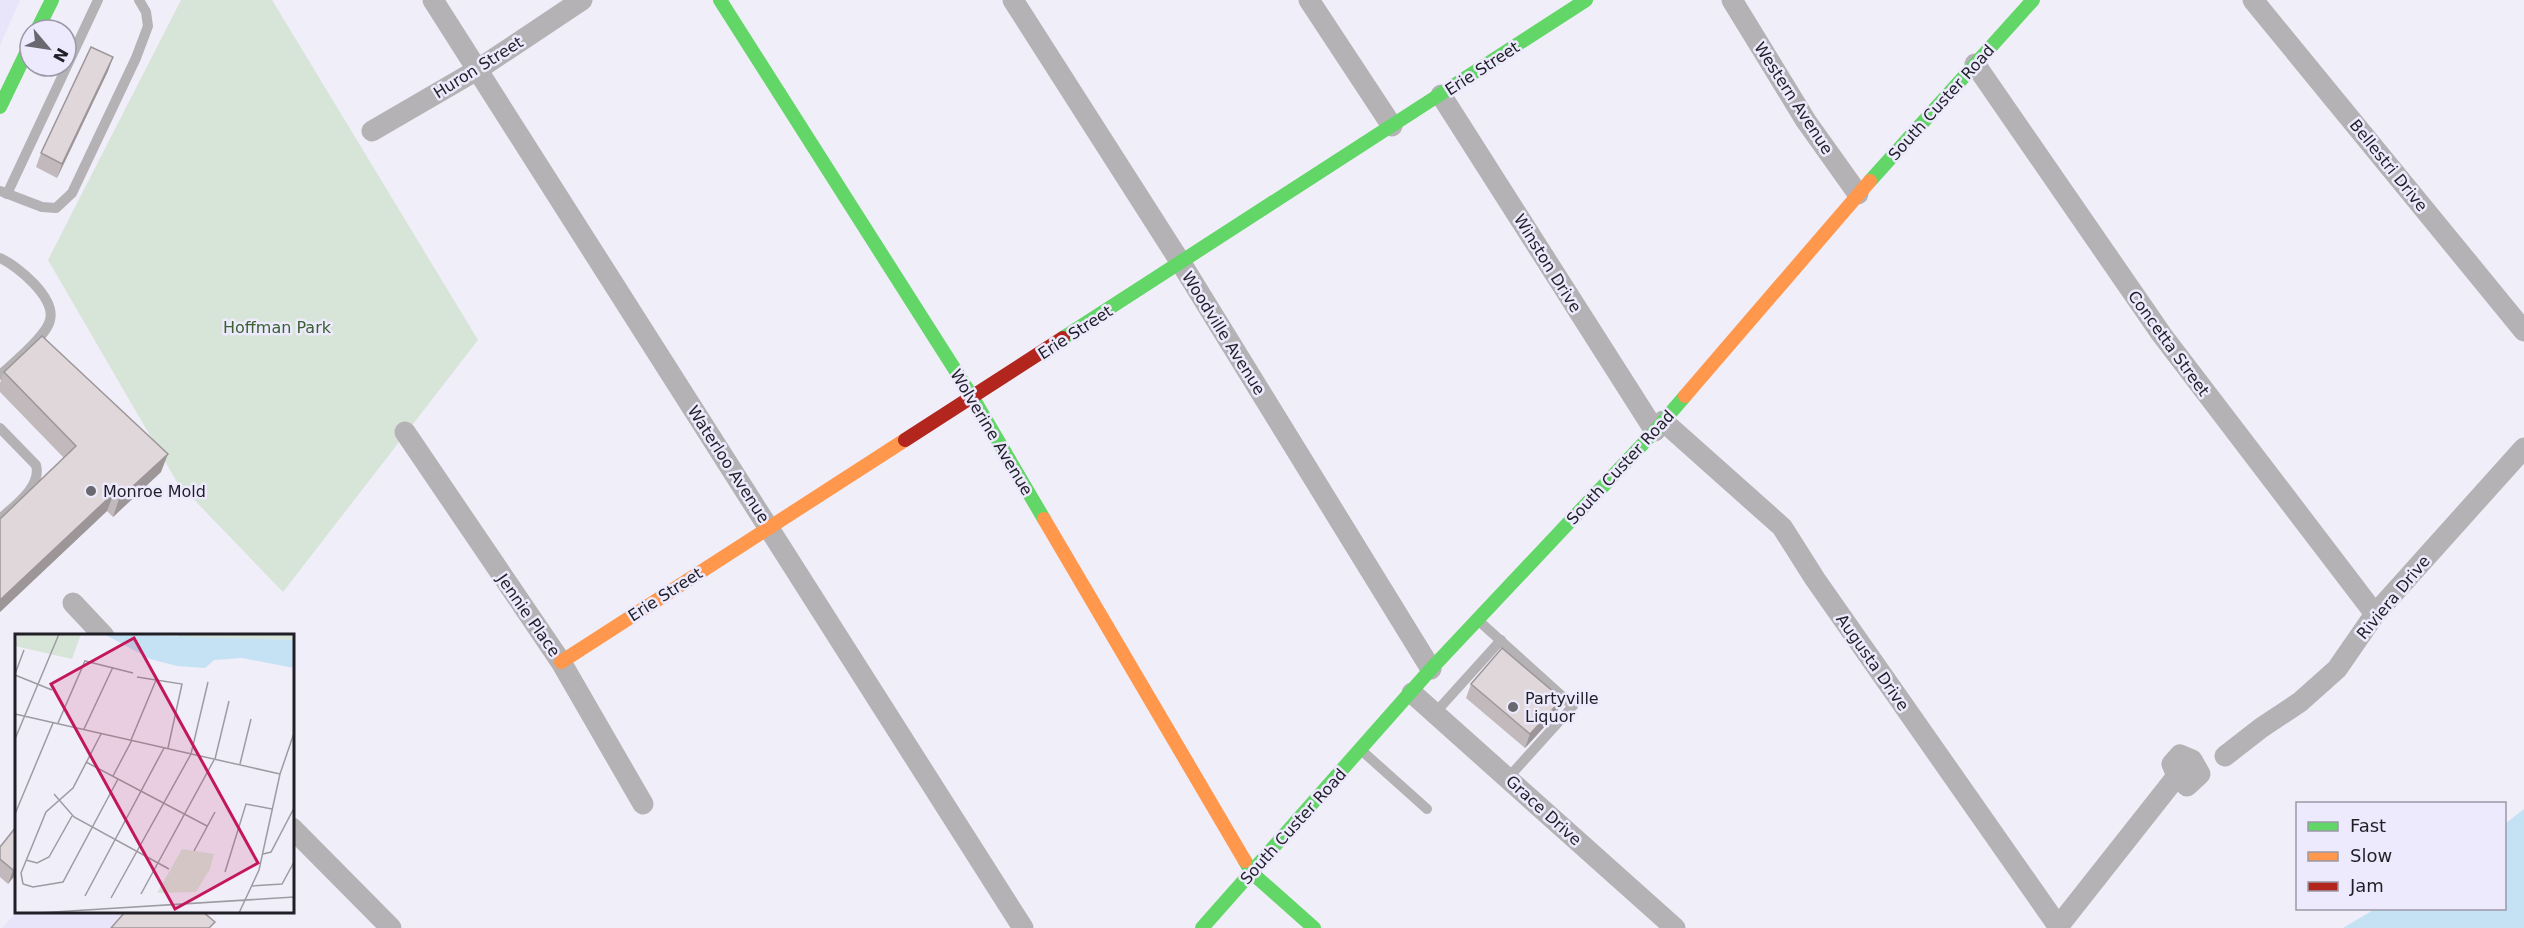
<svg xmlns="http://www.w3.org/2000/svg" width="2524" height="928" viewBox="0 0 2524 928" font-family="'DejaVu Sans',sans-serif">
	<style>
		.built { fill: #e8e4fa }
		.green { fill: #d7e4d8 }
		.water { fill: #c5e1f4 }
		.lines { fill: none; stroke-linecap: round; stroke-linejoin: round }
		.lane { stroke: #b5b2b5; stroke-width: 10 }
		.street { stroke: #b5b2b5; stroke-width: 21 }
		.fast { stroke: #63d668; stroke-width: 14 }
		.slow { stroke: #ff974d; stroke-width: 14 }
		.jam { stroke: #b3261e; stroke-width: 14 }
		.wall { fill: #c1b9bb }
		.shaded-wall { fill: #9d9699 }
		.building { fill: #e0d7da; stroke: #9d9699; stroke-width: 1.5 }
		.poi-dot { fill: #696770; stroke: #eceafc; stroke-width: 2 }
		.labels { text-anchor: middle; stroke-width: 5; stroke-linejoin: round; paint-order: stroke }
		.street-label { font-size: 16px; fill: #201f27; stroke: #eceafc }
		.park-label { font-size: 16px; fill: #3a6032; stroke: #eceafc }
		.poi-label { font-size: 16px; fill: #201f27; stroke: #eceafc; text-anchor: start }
		.inset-road { fill: none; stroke: #9d9ba4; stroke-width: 1.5 }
		.view { fill: #c2185b; fill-opacity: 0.15; stroke: #c2185b; stroke-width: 3 }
		.inset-edge { fill: none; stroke: #201f27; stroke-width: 3 }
	</style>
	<rect width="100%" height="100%" fill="#f0eef8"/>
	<g class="built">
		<polygon points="0,0 20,0 0,45"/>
		<polygon points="17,912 184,912 201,928 2,928"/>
	</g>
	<polygon class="green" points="181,0 272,0 478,340 283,592 177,482 48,260"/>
	<polygon class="water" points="2524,809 2524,928 2343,928 2375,909 2504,908 2505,824"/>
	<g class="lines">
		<g class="lane">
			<polyline points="0,191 42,207 56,208 72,193 136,58 148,26 146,12 139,0"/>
			<polyline points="7,194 98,0"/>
			<path d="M0 258C18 266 56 298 50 320 47 336 12 364 0 375"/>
			<path d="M0 428 36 465C42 487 14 506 0 519"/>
			<polyline points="1480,622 1573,706 1508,778"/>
			<polyline points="1435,713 1501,640"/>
			<polyline points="1361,750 1427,809"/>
		</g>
		<g class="street">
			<polyline points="433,0 1023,928"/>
			<polyline points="1013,0 1181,263 1431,669"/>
			<polyline points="1309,0 1392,126"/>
			<polyline points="1732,0 1806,121 1858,194"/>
			<polyline points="2253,0 2524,331"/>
			<polyline points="1975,64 2162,335 2375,614"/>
			<polyline points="1441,95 1655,431"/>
			<polyline points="372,131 477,70 582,0"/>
			<polyline points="1663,421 1782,527 1815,579 2058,926"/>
			<polyline points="405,432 561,662 643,804"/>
			<polyline points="73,603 104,636"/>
			<polyline points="1412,693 1675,928"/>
			<polygon points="2180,755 2192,760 2200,774 2187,786 2177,776 2172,764"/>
			<polyline points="2225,756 2261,728 2300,702 2337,669 2375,614 2524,448"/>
			<polyline points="292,828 391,928"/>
			<polyline points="2057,928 2177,776"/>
		</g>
		<g class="fast">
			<polyline points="720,0 973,398 1044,519"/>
			<polyline points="37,30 52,0"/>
			<polyline points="0,107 30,45"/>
			<polyline points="1870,181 2033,0"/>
			<polyline points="1063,338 1586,0"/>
			<polyline points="1245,861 1252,873 1314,928"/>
			<polyline points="1202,928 1431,669 1655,431 1685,396"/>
		</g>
		<g class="slow">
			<polyline points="1685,396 1870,181"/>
			<polyline points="1044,519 1245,861"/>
			<polyline points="561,662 905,440"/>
		</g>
		<polyline class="jam" points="905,440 1063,338"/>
	</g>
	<g class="wall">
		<polygon points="113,57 108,71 57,178 36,167 41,153"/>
		<polygon points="4,372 161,472 113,517 107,511 0,612 0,519 64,458 0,392 0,383"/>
		<polygon points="1471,684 1562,699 1557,713 1525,748 1466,698"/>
		<polygon points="0,847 16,874 8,884 0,877"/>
	</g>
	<g class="shaded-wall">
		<polygon points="113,57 108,71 57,178 62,164"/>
		<polygon points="168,454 161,472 113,517 119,499"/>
		<polygon points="114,493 107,511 0,612 0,600"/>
		<polygon points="1562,699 1557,713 1525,748 1530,734"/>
		<polygon points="16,867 16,874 8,884 13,870"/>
	</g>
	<g class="building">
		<polygon points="91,47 113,57 62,164 41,153"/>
		<polygon points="42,336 168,454 119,499 114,493 0,600 0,519 76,446 4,372"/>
		<polygon points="1502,648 1562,699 1530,734 1471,684"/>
		<polygon points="16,827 16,867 13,870 0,859 0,847"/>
		<polygon points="125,912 203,912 215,922 209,928 111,928"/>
	</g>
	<g class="poi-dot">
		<circle cx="91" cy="491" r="6"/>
		<circle cx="1513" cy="707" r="6"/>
	</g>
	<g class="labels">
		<g class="street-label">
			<text transform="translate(478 67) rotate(-32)" y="6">Huron Street</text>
			<text transform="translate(1482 68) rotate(-33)" y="6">Erie Street</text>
			<text transform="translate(1794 98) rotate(57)" y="6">Western Avenue</text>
			<text transform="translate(1941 102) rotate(-48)" y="6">South Custer Road</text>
			<text transform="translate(2389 165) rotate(51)" y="6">Bellestri Drive</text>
			<text transform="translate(1548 263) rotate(58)" y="6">Winston Drive</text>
			<text transform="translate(1075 332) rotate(-33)" y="6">Erie Street</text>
			<text transform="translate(1224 333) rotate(58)" y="6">Woodville Avenue</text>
			<text transform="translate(2169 343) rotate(54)" y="6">Concetta Street</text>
			<text transform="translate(992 432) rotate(59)" y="6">Wolverine Avenue</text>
			<text transform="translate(729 464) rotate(57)" y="6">Waterloo Avenue</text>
			<text transform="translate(1620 467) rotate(-47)" y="6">South Custer Road</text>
			<text transform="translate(665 594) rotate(-33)" y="6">Erie Street</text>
			<text transform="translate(2393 597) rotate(-50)" y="6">Riviera Drive</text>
			<text transform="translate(529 615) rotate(55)" y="6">Jennie Place</text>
			<text transform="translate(1873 662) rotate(55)" y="6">Augusta Drive</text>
			<text transform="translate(1544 810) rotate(42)" y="6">Grace Drive</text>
			<text transform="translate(1293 826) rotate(-48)" y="6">South Custer Road</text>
		</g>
		<g class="park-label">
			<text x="277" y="333">Hoffman Park</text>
		</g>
		<g class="poi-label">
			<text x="103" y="497">Monroe Mold</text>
			<text x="1525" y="704">Partyville<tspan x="1525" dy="18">Liquor</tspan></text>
		</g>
	</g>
	<g transform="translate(15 634)">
		<rect width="279" height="279" fill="#f0eef8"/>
		<path d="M3 0H66L57 25 0 12ZM164 0H279V6L163 3ZM167 215 199 220 195 235 181 258 142 259Z" fill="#d7e4d8"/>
		<path d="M89 0 279 6V34L227 24 199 26 190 34 162 32 135 25Z" fill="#c5e1f4"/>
		<path class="inset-road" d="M0 40 9 16M0 41 37 56M122 43 167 50 153 114M0 80 265 140M43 89 70 27 118 39M69 95 98 33M0 105 44 0M116 106 141 46M200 125 214 67M71 128 192 192M225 130 236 85M98 142 117 106M39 160 59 183 154 235M0 180 38 89M179 217 200 178M248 220 256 218 279 174M11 226 22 229 34 223 57 182M210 238 231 170 257 175M8 250 6 239 31 178 58 154 86 100M8 250 18 253 48 248 103 145M237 252 267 250 279 228M126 260 199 126M70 262 149 114M96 264 176 120 193 48M23 279 279 263M224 279 244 236 265 140 279 99"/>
		<path class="view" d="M119 4 243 229 160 275 36 50Z"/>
		<rect width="279" height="279" class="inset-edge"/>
	</g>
	<rect x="2296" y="802" width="210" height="108" fill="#eceafc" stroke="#9a99a7" stroke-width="1.5"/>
	<rect x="2308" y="822" width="30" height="9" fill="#63d668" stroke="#9a99a7" stroke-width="1.5"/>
	<text x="2350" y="832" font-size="18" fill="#201f27">Fast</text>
	<rect x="2308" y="852" width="30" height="9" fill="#ff974d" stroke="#9a99a7" stroke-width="1.5"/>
	<text x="2350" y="862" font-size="18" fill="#201f27">Slow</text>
	<rect x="2308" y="882" width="30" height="9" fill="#b3261e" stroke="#9a99a7" stroke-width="1.5"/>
	<text x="2350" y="892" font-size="18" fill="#201f27">Jam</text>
	<g transform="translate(48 48) rotate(119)"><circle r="28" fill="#eceafc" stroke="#9a99a7" stroke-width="1.5"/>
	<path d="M0-4.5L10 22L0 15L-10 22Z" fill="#696770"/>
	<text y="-9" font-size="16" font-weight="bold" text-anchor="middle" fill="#201f27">N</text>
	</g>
</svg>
